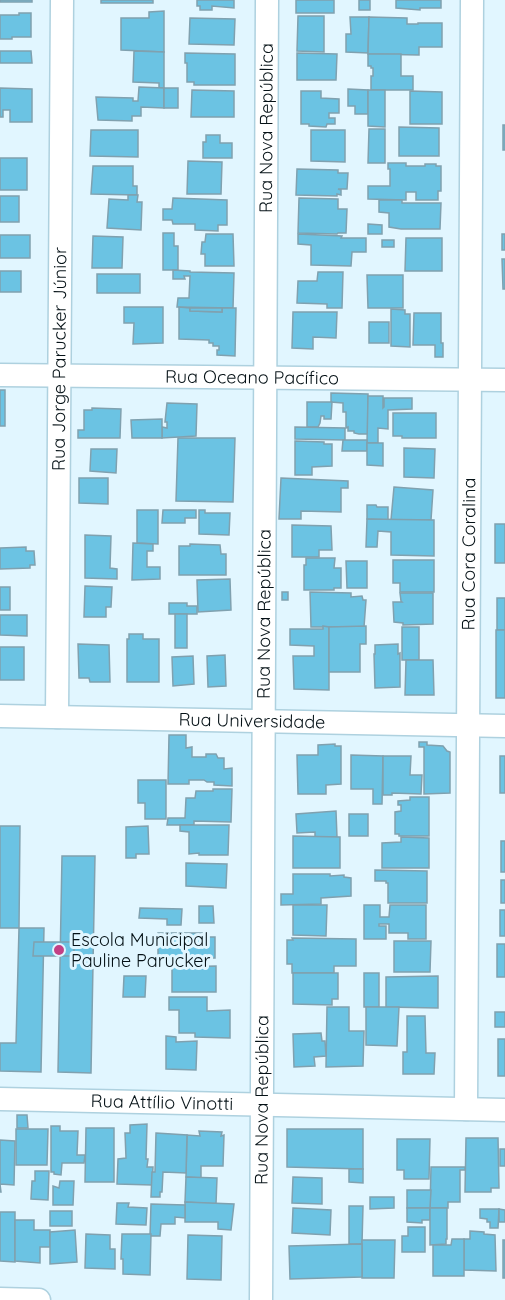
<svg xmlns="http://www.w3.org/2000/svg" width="505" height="1300" viewBox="0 0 505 1300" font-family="Quicksand,sans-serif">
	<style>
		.building { fill: #6bc3e3; stroke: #80a1af; stroke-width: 1.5 }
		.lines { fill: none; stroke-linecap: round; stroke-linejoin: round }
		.minor-casing { stroke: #aed1df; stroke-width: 25 }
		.minor { stroke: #fff; stroke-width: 22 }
		.poi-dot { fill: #c34085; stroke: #e1f6ff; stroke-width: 2 }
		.labels { text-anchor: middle; stroke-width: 6; stroke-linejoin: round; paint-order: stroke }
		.street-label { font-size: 18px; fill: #051116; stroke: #e1f6ff }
		.poi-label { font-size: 18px; fill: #051116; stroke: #e1f6ff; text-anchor: start }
	</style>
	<rect width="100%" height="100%" fill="#e1f6ff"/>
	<g class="building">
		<rect x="0" y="0" width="32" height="2"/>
		<rect x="101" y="0" width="52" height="3"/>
		<polygon points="197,0 234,0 234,8 212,6 212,10 200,10 200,6 197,6"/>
		<rect x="296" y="0" width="38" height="13"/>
		<rect x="359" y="0" width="11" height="10"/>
		<polygon points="396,0 441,0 441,8 420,8 420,10 396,8"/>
		<polygon points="164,11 164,52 121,50 121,18 149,18 149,12"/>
		<polygon points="19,13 31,13 31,37 12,37 12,39 0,39 0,15 19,15"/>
		<polygon points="298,16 324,16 324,52 297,51"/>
		<polygon points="350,17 369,17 368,53 346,52 346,34 351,34"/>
		<polygon points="369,17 407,18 407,24 418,24 418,23 442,23 442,47 419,47 419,55 368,54"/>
		<polygon points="190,18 235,19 234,45 189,44"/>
		<polygon points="0,51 31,51 32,63 0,63"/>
		<polygon points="134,51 164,52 164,88 159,88 159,83 133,82"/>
		<polygon points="185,53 235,54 235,85 194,85 194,82 187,82 187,63 185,63"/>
		<polygon points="297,53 337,54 336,80 297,80"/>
		<polygon points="368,54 401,54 401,76 413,76 413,90 371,90 371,76 373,76 373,68 371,68 371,66 368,66"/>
		<polygon points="139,87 164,88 164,108 141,107 141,116 132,116 132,121 98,120 96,97 133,98 133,101 138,101"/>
		<polygon points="0,88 32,89 32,122 10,122 10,110 3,110 3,117 0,117"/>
		<rect x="164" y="88" width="14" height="20"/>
		<polygon points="348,89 368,90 368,114 355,114 355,106 348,106"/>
		<polygon points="192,90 234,91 234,117 191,117"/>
		<polygon points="368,90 385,90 385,127 368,126"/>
		<polygon points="301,91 321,91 321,98 339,99 339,113 329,113 329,118 335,118 335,124 327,124 326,127 309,126 309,124 301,124"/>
		<polygon points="410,91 442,92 442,124 410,124"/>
		<rect x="503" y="125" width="2" height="25"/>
		<polygon points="399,127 439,128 439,156 399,156"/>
		<polygon points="369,129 385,129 385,163 368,163"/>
		<polygon points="91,130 138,130 138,157 90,156"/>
		<polygon points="311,130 345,130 345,162 311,161"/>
		<polygon points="206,135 220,135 220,143 232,143 232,158 203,158 203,142 206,142"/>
		<rect x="0" y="158" width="27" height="32"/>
		<polygon points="188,161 222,162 221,194 187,194"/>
		<polygon points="388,163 406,163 406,166 425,166 425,164 436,164 436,166 441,166 441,191 438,191 438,200 416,200 416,192 406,192 406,200 368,199 368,186 390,186 390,169 388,169"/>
		<polygon points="93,166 133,166 133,186 137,186 137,195 91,194"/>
		<polygon points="297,169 338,170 338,173 348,173 347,189 338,189 341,190 341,195 337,194 337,196 296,195"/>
		<polygon points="128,195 138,195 137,202 142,202 141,230 107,228 109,199 128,200"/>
		<rect x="0" y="196" width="19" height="26"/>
		<polygon points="173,198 227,200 227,225 218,225 218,231 195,230 195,224 173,224 172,220 163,220 163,209 172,209"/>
		<polygon points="299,198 338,199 338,209 347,209 346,233 338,233 337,234 298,233"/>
		<polygon points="379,200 402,200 402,203 441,203 440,229 401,229 389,227 389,213 379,212"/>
		<polygon points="368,224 382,225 382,234 368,234"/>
		<polygon points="163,233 174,233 174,246 178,246 178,270 163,270"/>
		<polygon points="206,234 233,234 234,266 205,266 205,254 201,254 202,242 205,242"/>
		<polygon points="298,234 342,236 341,238 366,238 366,252 352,252 351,266 311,265 311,245 298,244"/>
		<rect x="502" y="234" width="3" height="16"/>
		<rect x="0" y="235" width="30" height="23"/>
		<polygon points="93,236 123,237 122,268 92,268"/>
		<polygon points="406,238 442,238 442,271 405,271"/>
		<rect x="382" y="240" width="12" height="7"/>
		<polygon points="502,259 505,259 505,289 503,289"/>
		<polygon points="173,270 190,271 190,272 234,273 233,308 177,307 178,298 189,298 190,276 184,276 185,279 173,279"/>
		<rect x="0" y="271" width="21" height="21"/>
		<polygon points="318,272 343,272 342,308 327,308 327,304 297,303 298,281 317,281"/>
		<rect x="97" y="274" width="43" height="19"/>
		<polygon points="367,275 403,275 403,308 368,308"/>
		<polygon points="124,307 163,307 163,343 133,344 134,323 124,323"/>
		<polygon points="179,307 190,308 190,311 222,312 222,308 236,308 235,356 217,355 217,350 219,350 219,346 213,346 213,343 209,343 209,340 179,339"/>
		<polygon points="190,308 222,308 222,312 190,311"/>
		<polygon points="391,309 405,310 405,314 410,314 410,347 391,346"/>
		<polygon points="293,312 337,312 336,338 313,337 313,349 292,348"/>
		<polygon points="414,313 441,313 441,343 443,343 443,357 435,357 435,345 413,345"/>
		<rect x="369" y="322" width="20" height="21"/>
		<rect x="0" y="390" width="5" height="36"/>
		<polygon points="331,393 368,394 368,434 359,434 354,433 354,431 348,431 348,427 346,428 346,412 343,412 343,403 331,402"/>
		<polygon points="368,396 383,396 383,408 384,407 384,398 412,398 412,409 388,410 388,429 378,428 378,443 367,443"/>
		<polygon points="307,402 332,402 331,419 324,419 324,416 321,416 320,423 318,427 307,427"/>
		<polygon points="167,403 197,404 196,436 162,438 162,427 167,428 167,422 165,422"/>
		<polygon points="92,408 121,409 120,438 78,438 78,430 84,430 84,410 92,410"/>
		<polygon points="393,413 436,413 436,438 402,438 402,436 393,436"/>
		<polygon points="162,419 162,438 132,438 131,420"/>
		<polygon points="295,427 345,428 345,440 295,439"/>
		<polygon points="178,438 235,438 233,502 176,501"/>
		<polygon points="343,440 367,440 367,451 342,451"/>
		<polygon points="295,441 324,442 324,444 332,444 332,466 312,467 312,475 295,475"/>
		<polygon points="367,443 383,443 383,466 367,465"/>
		<polygon points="404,448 435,449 434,478 404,477"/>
		<polygon points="91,449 117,449 116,473 90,471"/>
		<polygon points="79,478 108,478 108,504 79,503"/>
		<polygon points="281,478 348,481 348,488 341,488 341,512 301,511 301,519 279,519"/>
		<polygon points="394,487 433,490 431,520 391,520"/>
		<polygon points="367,505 376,505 377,507 388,507 388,520 367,519"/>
		<polygon points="137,510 158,510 158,544 137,543"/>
		<polygon points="163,510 196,510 196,518 185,518 185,523 162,523"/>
		<polygon points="199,510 205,510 205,513 230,513 229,535 199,534"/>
		<polygon points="367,519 434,520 434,556 391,555 391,532 378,531 377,547 366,547"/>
		<rect x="495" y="524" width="10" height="39"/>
		<polygon points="292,525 331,526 332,550 319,550 319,557 292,557"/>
		<polygon points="85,535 111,536 110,568 117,569 117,579 85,578"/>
		<polygon points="133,543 153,544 153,551 147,551 147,567 160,567 160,579 132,580"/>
		<polygon points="190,544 220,545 221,554 226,554 226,575 179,575 179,546 190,546"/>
		<polygon points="26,547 26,551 34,551 35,565 30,565 30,568 0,569 0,548"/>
		<polygon points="306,558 335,558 334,568 341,568 341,588 334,588 334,590 304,590 304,565 306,565"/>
		<polygon points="393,560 434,560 434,592 400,592 400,583 393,583"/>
		<polygon points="346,561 367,561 367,588 347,588"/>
		<polygon points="230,579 231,610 198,612 197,580"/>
		<polygon points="85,586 112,587 111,607 106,607 106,617 84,617"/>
		<rect x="0" y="587" width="10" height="23"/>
		<rect x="282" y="592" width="6" height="8"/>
		<polygon points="310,592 351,593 351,597 362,596 363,600 366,600 364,627 311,627"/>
		<polygon points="400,593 433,593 433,624 403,625 403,623 394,622 393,602 402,602 401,601"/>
		<rect x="497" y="598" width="8" height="32"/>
		<polygon points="169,603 187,603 187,606 197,606 197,614 169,614"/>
		<rect x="175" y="614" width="12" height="34"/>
		<polygon points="0,615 27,615 27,636 0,635"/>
		<polygon points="323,626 329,627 329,690 294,689 293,656 314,656 314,646 290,645 290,629 323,629"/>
		<polygon points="366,626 366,644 360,644 360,672 329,672 329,627"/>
		<rect x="402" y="627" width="17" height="33"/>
		<rect x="496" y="630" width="9" height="68"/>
		<polygon points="129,634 143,634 143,639 159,639 159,682 127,682 127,639 129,639"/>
		<polygon points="78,644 109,645 110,682 90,682 89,678 79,678"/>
		<polygon points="398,644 398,654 400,653 400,687 375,688 374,654 375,654 375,645"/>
		<rect x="0" y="647" width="24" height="33"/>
		<polygon points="225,655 226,686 208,687 207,656"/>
		<polygon points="193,656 194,684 173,686 172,657"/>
		<polygon points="406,660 433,660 434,695 405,695"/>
		<polygon points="169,735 186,735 186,748 192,747 192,757 206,757 206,754 216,754 218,758 224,758 224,769 232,768 232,786 214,785 214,782 207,782 204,780 189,780 189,784 168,784"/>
		<polygon points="419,742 427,742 427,745 443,746 447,751 450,752 450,793 424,794 424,747 419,747"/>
		<polygon points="335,744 335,746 341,746 341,784 326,785 326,794 298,794 297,755 318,755 318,745"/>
		<polygon points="351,755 383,756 382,804 373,804 373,789 351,789"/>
		<polygon points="383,756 411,756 410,775 422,775 421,794 392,793 392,795 383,795"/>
		<rect x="500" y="756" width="5" height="37"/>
		<polygon points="138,780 166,780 166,819 145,819 145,803 138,803"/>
		<polygon points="213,789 232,789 231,822 194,821 194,825 167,825 168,818 185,818 186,798 195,798 196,791 213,791"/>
		<polygon points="410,797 429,797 429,836 399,836 399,834 395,834 395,812 401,811 401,805 398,805 398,801 410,800"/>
		<polygon points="336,811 337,837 315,837 315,832 297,833 296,814"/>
		<rect x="349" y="814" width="19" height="22"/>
		<polygon points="180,825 229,825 228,855 199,855 199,853 189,854 189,832 180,831"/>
		<polygon points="0,826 20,826 19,928 0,928"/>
		<polygon points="148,826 149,854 136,854 136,858 126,858 126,827"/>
		<polygon points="293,836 340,837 340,868 293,868"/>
		<polygon points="401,837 429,838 429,868 382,868 382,843 401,842"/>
		<rect x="501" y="841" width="4" height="31"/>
		<polygon points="62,856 95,856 91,1073 58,1072"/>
		<polygon points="186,863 227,864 226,888 186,886"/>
		<polygon points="375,870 427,871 427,903 388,903 388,883 386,883 386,881 375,881"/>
		<polygon points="293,874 330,874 330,876 344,875 344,877 351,878 351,896 321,898 321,904 281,905 281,894 293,894"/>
		<rect x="501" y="880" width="4" height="23"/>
		<polygon points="293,905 327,905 326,936 293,935"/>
		<polygon points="364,905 380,905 380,917 389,917 390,905 426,905 426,939 408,939 408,933 389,933 389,924 379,924 379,926 386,926 386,939 364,939"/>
		<polygon points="199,906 213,906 214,923 199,923"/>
		<polygon points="140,908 182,909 181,925 167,925 167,919 139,918"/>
		<rect x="500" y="910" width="5" height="26"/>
		<polygon points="19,928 44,928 41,1072 0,1071 0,1043 16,1043"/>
		<polygon points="158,933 204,933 204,937 215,937 215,958 195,958 195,960 182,960 182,958 158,958"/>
		<polygon points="292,938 356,939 356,966 334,966 334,973 292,973 292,964 287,964 287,940 293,940"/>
		<polygon points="394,941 431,941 430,972 394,972"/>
		<polygon points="34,942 74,942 74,956 33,956"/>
		<rect x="497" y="944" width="8" height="33"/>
		<polygon points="216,966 216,992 172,992 172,967"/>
		<polygon points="293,973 338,973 338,999 332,999 332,1005 293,1004"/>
		<rect x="364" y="973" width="15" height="34"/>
		<polygon points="124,976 146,976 145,997 123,997"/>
		<polygon points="438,976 438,1008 386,1007 386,977"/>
		<polygon points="169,997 207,997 207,1011 230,1010 230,1038 195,1037 195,1033 179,1033 179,1010 169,1010"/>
		<polygon points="327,1007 349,1007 349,1031 364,1031 363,1066 326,1067"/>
		<polygon points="366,1007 399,1007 397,1046 366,1045"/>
		<rect x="495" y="1012" width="10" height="15"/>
		<polygon points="407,1016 425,1016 426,1053 435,1053 434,1074 403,1074 403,1052 407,1052"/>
		<polygon points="321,1033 322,1041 325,1041 326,1056 314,1057 315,1066 294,1067 293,1034"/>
		<polygon points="166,1036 176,1037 176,1042 197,1041 196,1070 166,1069"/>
		<rect x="498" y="1039" width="7" height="37"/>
		<polygon points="17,1115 27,1115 28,1128 17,1128"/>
		<polygon points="147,1124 146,1159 148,1159 147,1167 153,1167 152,1185 117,1184 118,1159 126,1158 125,1133 130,1133 130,1125"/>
		<polygon points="51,1126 60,1126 60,1131 78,1131 77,1155 85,1155 84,1163 62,1163 61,1175 54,1174 54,1172 51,1172"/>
		<polygon points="86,1128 114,1128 114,1182 85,1182"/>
		<polygon points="16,1129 48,1129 47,1165 16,1165"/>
		<polygon points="287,1129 363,1129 363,1169 287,1167"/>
		<polygon points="199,1131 222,1132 221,1136 224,1135 223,1166 201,1166 201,1178 186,1177 187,1135 200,1136"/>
		<polygon points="156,1133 187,1135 186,1173 163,1172 162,1192 160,1192 160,1197 151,1197 152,1172 155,1172"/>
		<polygon points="466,1138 498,1138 499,1188 491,1188 491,1192 465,1192"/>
		<polygon points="397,1139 430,1139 429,1179 404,1179 404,1170 397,1170"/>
		<polygon points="0,1140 15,1141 14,1185 0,1184 1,1192 0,1192"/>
		<rect x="500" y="1149" width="5" height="17"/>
		<polygon points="431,1167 465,1167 465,1170 460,1170 460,1202 448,1202 448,1208 430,1208"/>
		<polygon points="349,1169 363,1169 363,1183 349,1182"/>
		<polygon points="35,1171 49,1171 48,1200 31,1199 32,1181 35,1181"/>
		<polygon points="186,1177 217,1178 216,1204 185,1202"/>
		<polygon points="293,1177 322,1178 322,1204 292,1203"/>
		<polygon points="60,1181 74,1181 73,1205 53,1205 53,1186 59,1188"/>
		<polygon points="407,1190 431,1190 430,1208 407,1208"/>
		<polygon points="370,1197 394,1197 394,1208 370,1209"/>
		<polygon points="185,1202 234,1204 231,1230 218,1229 218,1222 185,1222"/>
		<polygon points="117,1203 129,1203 128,1207 147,1208 146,1225 116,1224"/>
		<polygon points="151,1204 185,1205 185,1218 175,1217 175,1224 161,1224 160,1236 150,1236"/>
		<polygon points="349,1206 363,1206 362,1244 349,1244"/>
		<polygon points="293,1208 331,1210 330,1235 292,1233"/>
		<polygon points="407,1208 430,1208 430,1220 422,1220 422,1223 407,1222"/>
		<polygon points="430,1208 447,1208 447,1239 446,1239 446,1244 430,1245"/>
		<polygon points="480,1209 499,1209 498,1228 490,1228 490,1222 487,1222 487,1219 480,1218"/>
		<polygon points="499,1209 505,1210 505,1222 499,1222"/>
		<rect x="50" y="1211" width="22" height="15"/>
		<polygon points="0,1212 15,1212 15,1262 0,1261"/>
		<polygon points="15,1220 34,1220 34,1230 50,1230 50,1247 40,1247 40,1263 15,1261"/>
		<polygon points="408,1227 425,1227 425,1252 402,1252 402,1236 408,1236"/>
		<polygon points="75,1230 77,1262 50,1264 50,1232"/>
		<polygon points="470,1231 484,1232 484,1234 495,1235 496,1271 464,1270 464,1239 470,1239"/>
		<polygon points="86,1234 110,1235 110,1249 115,1249 115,1269 85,1268"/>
		<polygon points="122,1234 151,1234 150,1275 123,1274 123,1259 121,1259"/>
		<polygon points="188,1235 222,1236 221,1280 187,1279"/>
		<polygon points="452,1239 464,1239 464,1276 433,1276 433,1245 451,1245"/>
		<polygon points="362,1240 395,1240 394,1278 362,1278"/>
		<rect x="503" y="1240" width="2" height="38"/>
		<polygon points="362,1244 362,1277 290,1279 289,1246"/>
	</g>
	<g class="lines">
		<g class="minor-casing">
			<g id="minor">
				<path id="s1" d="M0 375 505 380"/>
				<path id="s2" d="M0 716 505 726"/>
				<path id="s3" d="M57 717 62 0"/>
				<path id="s4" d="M0 1099 505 1110"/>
				<path id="s5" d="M466 1109 472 0"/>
				<polyline points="0,1299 39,1300"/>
				<path id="s6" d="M261 1300 267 0"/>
			</g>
		</g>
		<use href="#minor" class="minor"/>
	</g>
	<circle class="poi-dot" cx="59" cy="950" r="6"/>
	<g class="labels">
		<g class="street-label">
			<text dy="6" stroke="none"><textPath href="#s6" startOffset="1172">Rua Nova República</textPath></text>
			<text dy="6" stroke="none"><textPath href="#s3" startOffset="358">Rua Jorge Parucker Júnior</textPath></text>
			<text dy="6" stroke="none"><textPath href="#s1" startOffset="252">Rua Oceano Pacífico</textPath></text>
			<text dy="6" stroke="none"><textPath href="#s5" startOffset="555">Rua Cora Coralina</textPath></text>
			<text dy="6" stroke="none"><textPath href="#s6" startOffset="686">Rua Nova República</textPath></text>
			<text dy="6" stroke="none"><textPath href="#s2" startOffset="252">Rua Universidade</textPath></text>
			<text dy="6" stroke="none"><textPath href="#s6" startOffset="200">Rua Nova República</textPath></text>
			<text dy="6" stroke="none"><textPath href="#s4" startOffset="162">Rua Attílio Vinotti</textPath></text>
		</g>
		<g class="poi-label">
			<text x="71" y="946">Escola Municipal<tspan x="71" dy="21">Pauline Parucker</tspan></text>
		</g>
	</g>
</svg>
